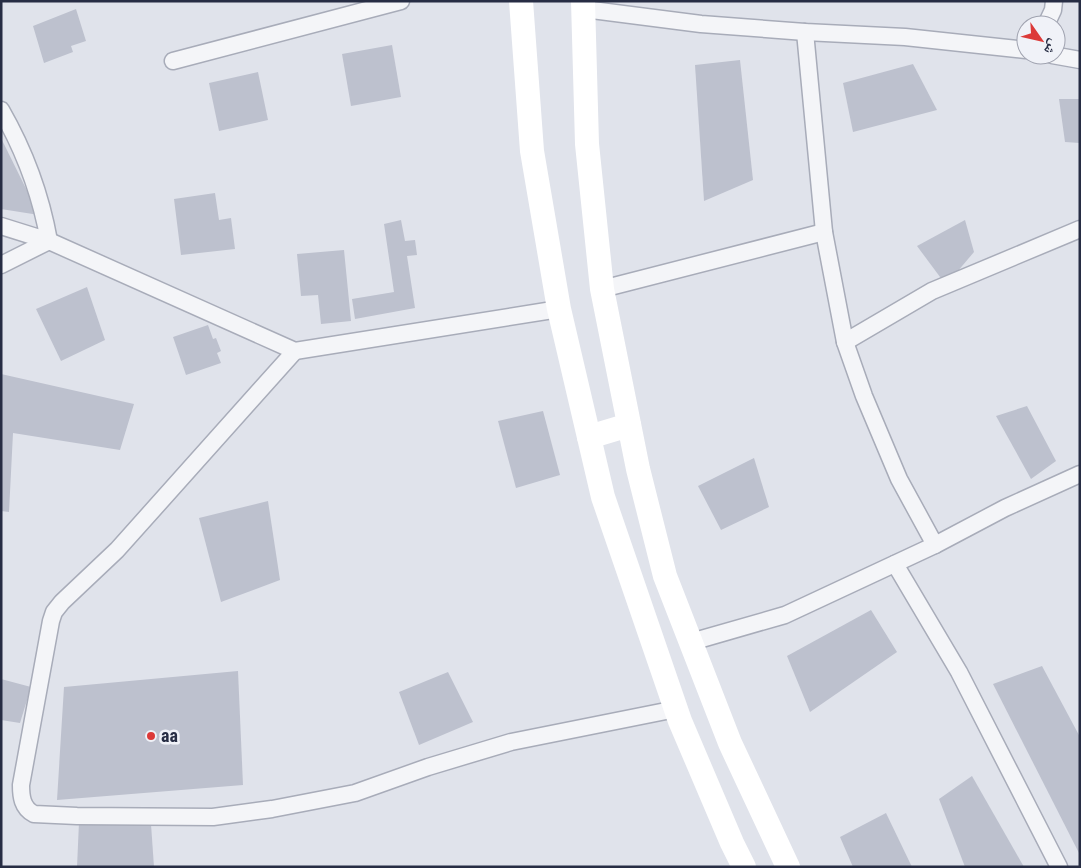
<svg xmlns="http://www.w3.org/2000/svg" width="1081" height="868" viewBox="0 0 1081 868" font-family="'Roboto Condensed','Noto Naskh Arabic',sans-serif">
	<style>
		.building { fill: #bdc1ce }
		.lines { fill: none; stroke-linecap: round; stroke-linejoin: round }
		.street-casing { stroke: #a8acb9; stroke-width: 19 }
		.street { stroke: #f4f5f8; stroke-width: 16 }
		.secondary { stroke: #fff; stroke-width: 24 }
		.poi-dot { fill: #dc3a39; stroke: #f0f2f8; stroke-width: 2 }
		.labels { text-anchor: middle; stroke-width: 5; stroke-linejoin: round; paint-order: stroke }
		.poi-label { font-size: 18px; font-weight: bold; fill: #272d44; stroke: #f0f2f8; text-anchor: start }
	</style>
	<rect width="100%" height="100%" fill="#e0e3eb"/>
	<g class="building">
		<polygon points="76,9 86,41 71,46 73,52 44,63 33,26"/>
		<polygon points="392,45 401,97 351,106 342,54"/>
		<polygon points="740,60 753,180 704,201 695,65"/>
		<polygon points="913,64 937,110 853,132 843,83"/>
		<polygon points="258,72 268,120 219,131 209,83"/>
		<polygon points="1059,99 1080,99 1080,143 1065,142"/>
		<polygon points="1,138 39,215 1,209"/>
		<polygon points="215,193 219,220 231,218 235,249 181,255 174,199"/>
		<polygon points="401,220 405,241 415,240 417,255 407,256 415,308 355,319 352,299 394,292 384,224"/>
		<polygon points="965,220 974,252 946,285 917,246"/>
		<polygon points="344,250 351,321 321,324 318,295 301,296 297,254"/>
		<polygon points="87,287 105,340 61,361 36,309"/>
		<polygon points="208,325 213,339 216,338 221,351 217,353 221,363 186,375 173,337"/>
		<polygon points="1,374 134,404 120,450 13,433 9,512 1,511"/>
		<polygon points="1027,406 1056,461 1031,479 996,416"/>
		<polygon points="543,411 560,475 516,488 498,421"/>
		<polygon points="754,458 769,507 721,530 698,486"/>
		<polygon points="268,501 280,580 221,602 199,518"/>
		<polygon points="871,610 897,652 810,712 787,656"/>
		<polygon points="1042,666 1080,737 1080,855 993,684"/>
		<polygon points="238,671 243,785 57,800 64,687"/>
		<polygon points="448,672 473,722 419,745 399,692"/>
		<polygon points="1,679 31,687 20,723 1,720"/>
		<polygon points="972,776 1024,867 965,867 939,799"/>
		<polygon points="886,813 912,867 853,867 840,837"/>
		<polygon points="79,822 151,824 154,867 77,867"/>
	</g>
	<g class="lines">
		<g class="street-casing">
			<g id="street">
				<polyline points="584,9 701,24 805,32 905,37 1026,50"/>
				<polyline points="1046,25 1053,10 1054,1"/>
				<polyline points="805,32 824,232 845,342 864,396 899,479 935,545"/>
				<polyline points="1052,55 1080,60"/>
				<polyline points="173,61 401,1"/>
				<path d="M1 110C24 150 41 196 49 241L1 226"/>
				<polyline points="1,265 49,241 295,351 559,309"/>
				<polyline points="602,289 824,232"/>
				<polyline points="845,342 932,291 1080,229"/>
				<path d="M295 351 117 550 62 602 54 612 51 621 21 785C21 796 22 808 34 814L77 816 213 817 272 809 355 793 428 767 511 742 676 709"/>
				<polyline points="895,564 959,672 1059,867"/>
				<polyline points="691,642 785,615 935,545 1005,508 1080,474"/>
			</g>
		</g>
		<use href="#street" class="street"/>
		<g class="secondary">
			<polyline points="521,1 532,151 559,309 603,497 680,721 732,843 744,867"/>
			<polyline points="583,1 587,144 602,289 638,469 665,576 730,743 788,867"/>
			<polyline points="589,437 629,425"/>
		</g>
	</g>
	<circle class="poi-dot" cx="151" cy="736" r="5"/>
	<g class="labels">
		<g class="poi-label">
			<text x="161" y="742">aa</text>
		</g>
	</g>
	<rect width="1081" height="868" fill="none" stroke="#272d44" stroke-width="5"/>
	<g transform="translate(1041 40) rotate(124)"><circle r="24" fill="#f0f2f8" stroke="#a0a3b0"/>
	<path d="M0-4L9 19L0 12L-9 19Z" fill="#dc3a39"/>
	<text y="-8" font-size="14" font-weight="bold" text-anchor="middle" fill="#272d44">ش</text>
	</g>
</svg>
